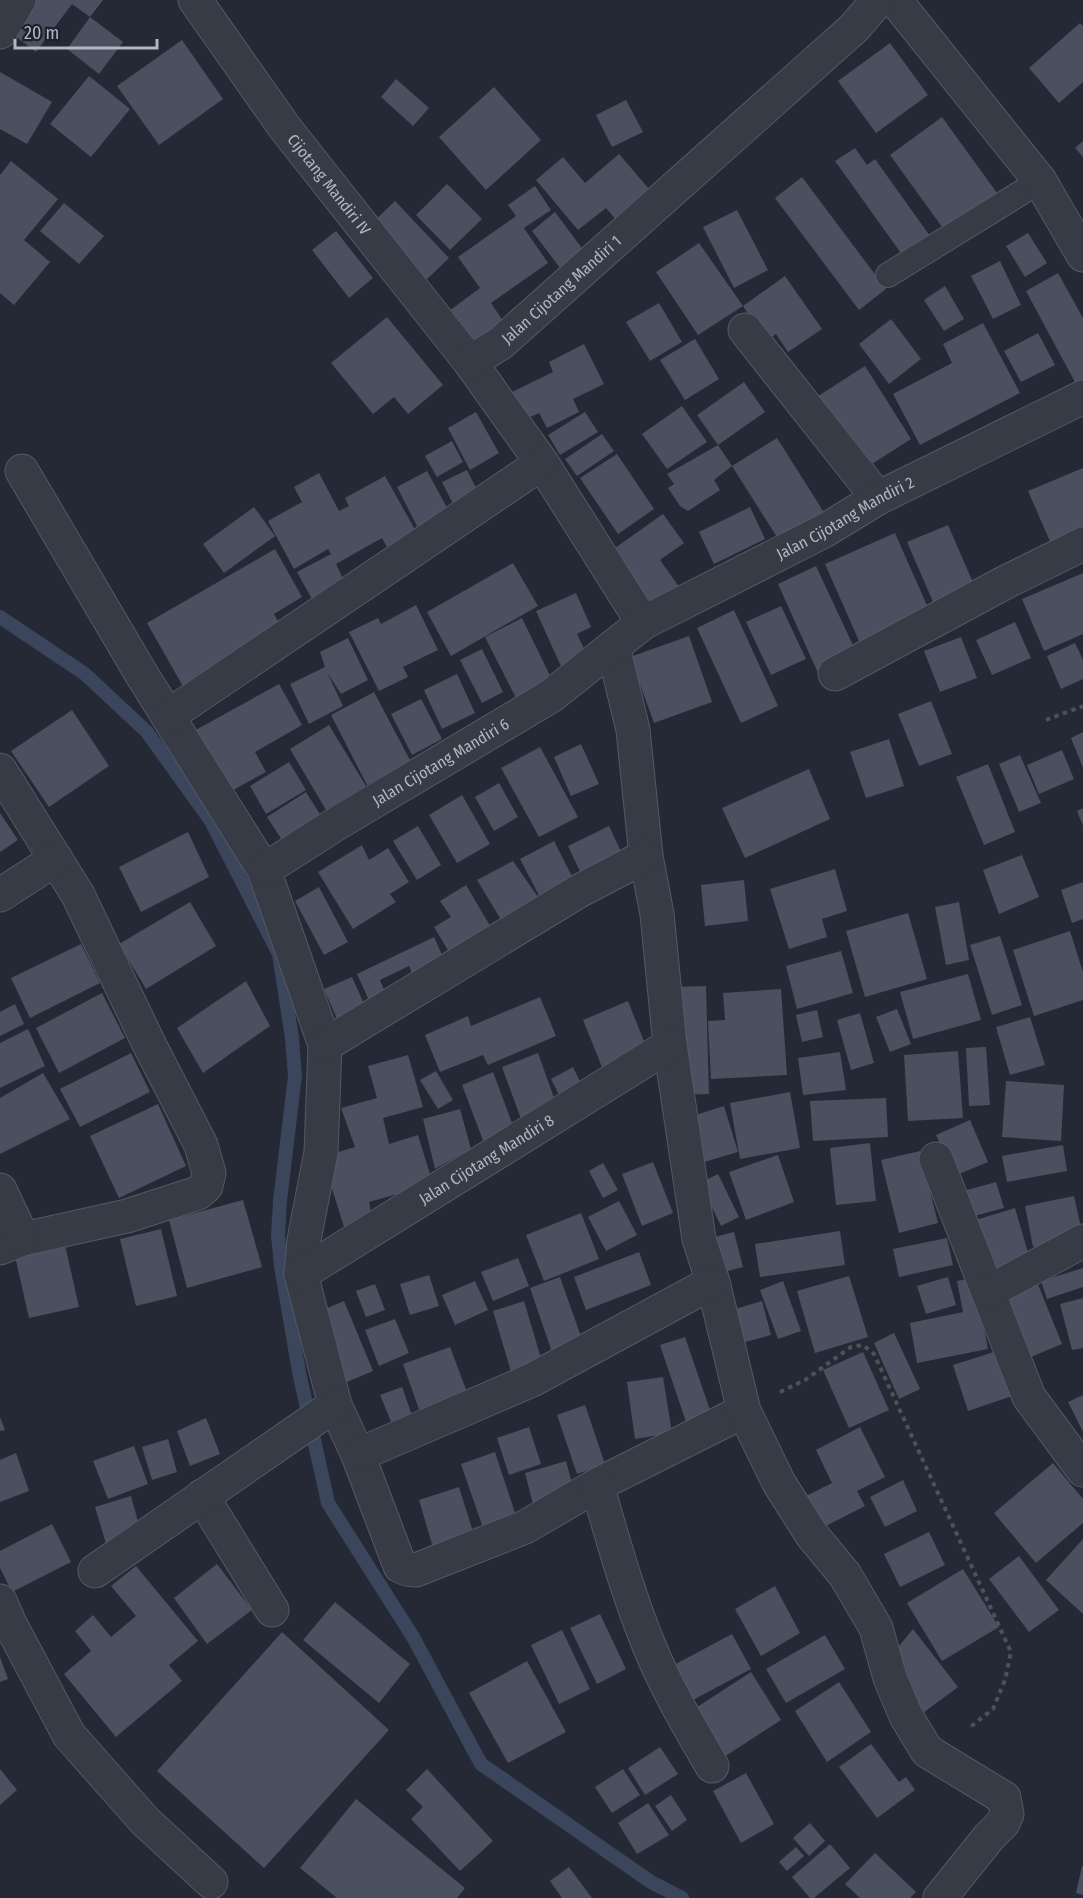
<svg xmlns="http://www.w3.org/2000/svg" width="1083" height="1898" viewBox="0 0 1083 1898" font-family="'Fira Sans Condensed',sans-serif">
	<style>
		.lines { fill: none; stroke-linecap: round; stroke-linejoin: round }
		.stream { stroke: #3b455c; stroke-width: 14 }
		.building { fill: #4a505f }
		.service-casing { stroke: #545964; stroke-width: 26 }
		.minor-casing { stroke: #545964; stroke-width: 35 }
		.path { stroke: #475458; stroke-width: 4; stroke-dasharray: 4.5 4.5; stroke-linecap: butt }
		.service { stroke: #373b46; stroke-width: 24 }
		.minor { stroke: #373b46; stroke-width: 33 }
		.labels { text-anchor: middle; stroke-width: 5; stroke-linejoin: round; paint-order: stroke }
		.street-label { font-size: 16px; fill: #b1b6c2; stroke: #1c212b }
	</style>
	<rect width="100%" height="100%" fill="#242935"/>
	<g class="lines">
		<polyline class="stream" points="0,617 85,674 147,732 211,821 279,954 292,1038 295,1076 280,1201 278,1235 281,1266 299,1372 328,1503 413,1637 481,1764 651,1882 682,1898"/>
	</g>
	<g class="building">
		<polygon points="29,0 103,0 90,17 72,4 36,52 7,30"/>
		<polygon points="90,17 123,42 99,74 67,49"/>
		<polygon points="1080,23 1083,26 1083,82 1059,103 1029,68"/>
		<polygon points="182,40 223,99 159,145 117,86"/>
		<polygon points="890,43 928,95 876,133 838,81"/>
		<polygon points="0,72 52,102 27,144 0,129"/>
		<polygon points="89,76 130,109 91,157 50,124"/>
		<polygon points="396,79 429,108 413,126 381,97"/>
		<polygon points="494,87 541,140 486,190 439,137"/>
		<polygon points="626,100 643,132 612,147 596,115"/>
		<polygon points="942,117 997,193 945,231 890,155"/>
		<polygon points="1083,141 1083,157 1075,148"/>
		<polygon points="855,148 867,165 875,159 930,236 903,256 835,161"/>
		<polygon points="619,154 656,197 622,227 606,208 578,230 536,180 563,157 585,183"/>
		<polygon points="11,161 58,199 24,240 50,262 14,305 0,293 0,175"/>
		<polygon points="802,177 886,289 859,310 775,198"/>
		<polygon points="447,184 482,219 450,250 416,215"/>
		<polygon points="535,186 551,210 524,228 548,263 491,303 503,321 464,349 441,317 480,288 458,257 516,216 508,205"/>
		<polygon points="395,201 449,258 422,284 368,227"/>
		<polygon points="64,203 104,236 79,264 40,231"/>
		<polygon points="737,210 768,270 734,288 703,227"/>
		<polygon points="555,212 587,255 564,273 532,231"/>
		<polygon points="336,231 373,278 349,298 312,250"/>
		<polygon points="1028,233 1047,263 1025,277 1006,246"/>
		<polygon points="699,243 743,306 698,335 656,272"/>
		<polygon points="1000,261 1021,305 993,319 971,276"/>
		<polygon points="1058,273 1083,318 1083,380 1076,384 1026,291"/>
		<polygon points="785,276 822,329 788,352 776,334 766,341 743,306"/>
		<polygon points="945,286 964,319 944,331 924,300"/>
		<polygon points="659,303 682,342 650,361 626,322"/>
		<polygon points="387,317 443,385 408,414 394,397 373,414 331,363"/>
		<polygon points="891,319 921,359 889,384 859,344"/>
		<polygon points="983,323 1020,393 920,445 893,394 952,363 943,344"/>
		<polygon points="1038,333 1055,365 1021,382 1004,351"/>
		<polygon points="695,339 719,379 685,400 660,360"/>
		<polygon points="584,344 604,384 573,399 579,412 547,428 539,413 522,421 508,394 553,372 549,362"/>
		<polygon points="865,366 911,439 861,471 815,398"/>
		<polygon points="744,382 765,412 718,445 732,466 714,480 720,490 688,511 680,506 668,488 674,484 667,474 718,445 697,415"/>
		<polygon points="682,406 707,442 667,469 642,434"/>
		<polygon points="476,412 499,453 470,470 448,428"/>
		<polygon points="585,412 598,432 560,455 548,435"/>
		<polygon points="602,434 614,451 577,476 565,459"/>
		<polygon points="777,438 825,514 780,542 732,466"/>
		<polygon points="452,441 463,462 437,477 425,456"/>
		<polygon points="617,454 654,509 618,534 580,478"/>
		<polygon points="1083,468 1083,533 1052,546 1028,491"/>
		<polygon points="467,470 481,498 456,510 442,482"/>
		<polygon points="427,471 450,513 419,530 397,487"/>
		<polygon points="319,473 339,511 349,506 345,498 385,476 422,542 393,558 382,538 336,564 348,589 318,610 297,572 331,554 328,549 294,569 268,521 302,502 294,487"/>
		<polygon points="254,507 275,536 224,573 203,544"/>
		<polygon points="750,507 765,539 714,564 699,532"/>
		<polygon points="663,514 684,543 660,560 682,591 650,613 608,553"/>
		<polygon points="948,525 978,594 937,611 907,542"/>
		<polygon points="895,533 933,619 863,650 825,564"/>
		<polygon points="275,549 302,597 274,614 285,633 185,690 147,623"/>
		<polygon points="513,563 538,606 451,656 427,612"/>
		<polygon points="816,566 857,654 818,673 778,584"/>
		<polygon points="1083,573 1083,634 1044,651 1022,599"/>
		<polygon points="576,593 591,627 577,634 590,661 564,673 536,611"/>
		<polygon points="416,605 438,650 403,667 408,677 379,691 349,632 378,618 381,624"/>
		<polygon points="781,606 806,659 771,675 746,622"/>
		<polygon points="734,610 778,706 741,723 697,628"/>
		<polygon points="522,618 556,688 520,706 485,637"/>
		<polygon points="1015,622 1031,658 992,675 976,640"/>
		<polygon points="689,636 712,702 654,723 630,657"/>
		<polygon points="961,637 977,678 940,692 924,651"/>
		<polygon points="348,638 368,680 341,694 327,672 343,706 309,724 290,684 325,667 320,652"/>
		<polygon points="1075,643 1083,660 1083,679 1061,689 1047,656"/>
		<polygon points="482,649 503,692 482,703 460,660"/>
		<polygon points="457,674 475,713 442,729 424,690"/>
		<polygon points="279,684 302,725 255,752 266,772 226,794 192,732"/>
		<polygon points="374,692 411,762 367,785 331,715"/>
		<polygon points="421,699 442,739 412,755 391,714"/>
		<polygon points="931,701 952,754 919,766 898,714"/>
		<polygon points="72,710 109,766 49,807 11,751"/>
		<polygon points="329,725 366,786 326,810 290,749"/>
		<polygon points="1083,732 1083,768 1071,738"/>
		<polygon points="889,739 904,786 866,798 850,752"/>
		<polygon points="581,744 599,784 571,796 554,757"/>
		<polygon points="540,747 578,817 539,837 501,768"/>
		<polygon points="1062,750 1074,779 1039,794 1027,765"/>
		<polygon points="1020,755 1041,803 1019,812 999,764"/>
		<polygon points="289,762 306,790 266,814 250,786"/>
		<polygon points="988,764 1015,832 984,845 956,777"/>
		<polygon points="809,769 830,819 745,858 722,808"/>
		<polygon points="499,783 518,817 494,831 475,797"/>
		<polygon points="306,792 321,816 282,840 267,817"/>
		<polygon points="462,795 490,844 457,863 429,815"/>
		<polygon points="1083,808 1083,826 1077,811"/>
		<polygon points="0,813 18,840 0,852"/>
		<polygon points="418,826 441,865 417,880 393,841"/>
		<polygon points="609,826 625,860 584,880 568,846"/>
		<polygon points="188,832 209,877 141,912 119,867"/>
		<polygon points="554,841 579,890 506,928 477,880 513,861 545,907 520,859"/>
		<polygon points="362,845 369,860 388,848 409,882 390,894 396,902 353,929 318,872"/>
		<polygon points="1022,855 1039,897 999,914 983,870"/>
		<polygon points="835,869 847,911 822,919 827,937 789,949 770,889"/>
		<polygon points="744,880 748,921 705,926 701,885"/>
		<polygon points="1083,882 1083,919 1072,923 1061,890"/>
		<polygon points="466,885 496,936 455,962 434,927 451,917 440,901"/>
		<polygon points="319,887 348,942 324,955 295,901"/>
		<polygon points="190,902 216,946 146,989 119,944"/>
		<polygon points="959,902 969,960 946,965 935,907"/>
		<polygon points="908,913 927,979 865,997 846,931"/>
		<polygon points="1070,931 1083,972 1083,1000 1034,1016 1013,950"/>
		<polygon points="1000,936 1022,1005 992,1015 970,945"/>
		<polygon points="434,937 448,968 416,983 409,966 380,980 387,997 371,1005 357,974"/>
		<polygon points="81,944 100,983 30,1018 11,978"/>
		<polygon points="841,951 853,993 797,1009 786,966"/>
		<polygon points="968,974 981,1020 913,1039 900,992"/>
		<polygon points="352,977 369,1015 341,1028 324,989"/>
		<polygon points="246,981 270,1026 203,1073 177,1028"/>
		<polygon points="706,986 709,1094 679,1095 676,987"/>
		<polygon points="781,989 787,1075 711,1079 708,1021 725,1020 723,993"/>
		<polygon points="102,993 125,1038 59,1073 36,1028"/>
		<polygon points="540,997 556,1036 488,1065 483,1055 440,1072 425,1035 468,1016 471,1026"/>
		<polygon points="628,1001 649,1054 604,1072 583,1020"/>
		<polygon points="15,1004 24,1024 0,1036 0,1012"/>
		<polygon points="897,1009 911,1044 890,1052 876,1017"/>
		<polygon points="817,1010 823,1037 802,1042 796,1015"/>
		<polygon points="860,1013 874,1063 851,1070 837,1020"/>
		<polygon points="1030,1017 1045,1065 1010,1075 996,1027"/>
		<polygon points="28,1029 45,1066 0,1088 0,1043"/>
		<polygon points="986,1047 990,1105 969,1106 966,1048"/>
		<polygon points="958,1051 963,1118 908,1121 904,1055"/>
		<polygon points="840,1052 846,1090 803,1095 798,1058"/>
		<polygon points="131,1053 150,1092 80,1127 60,1089"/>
		<polygon points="538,1053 557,1106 521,1119 502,1067"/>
		<polygon points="408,1055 423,1107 383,1118 389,1144 418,1135 433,1184 369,1202 372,1217 345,1230 322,1157 355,1147 341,1108 377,1098 368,1066"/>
		<polygon points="573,1067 584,1090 562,1101 551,1079"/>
		<polygon points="436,1071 453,1100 438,1109 420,1080"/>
		<polygon points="493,1072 515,1131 484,1143 462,1085"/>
		<polygon points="43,1073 70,1119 0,1154 0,1098"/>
		<polygon points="1006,1081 1064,1085 1061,1141 1002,1137"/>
		<polygon points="790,1092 800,1148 740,1159 730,1103"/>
		<polygon points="886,1098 888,1137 813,1141 810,1101"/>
		<polygon points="158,1104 186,1166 119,1198 90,1136"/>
		<polygon points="724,1106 738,1152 694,1165 683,1119"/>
		<polygon points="460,1109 471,1149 435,1169 423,1119"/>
		<polygon points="970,1120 988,1162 954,1176 936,1135"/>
		<polygon points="870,1143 876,1201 836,1205 830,1148"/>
		<polygon points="1063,1145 1067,1171 1007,1182 1002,1156"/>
		<polygon points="920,1151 938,1223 899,1233 881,1160"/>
		<polygon points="778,1155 794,1202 746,1220 729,1172"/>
		<polygon points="653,1162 673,1213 642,1226 622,1174"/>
		<polygon points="603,1163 618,1190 603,1198 589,1171"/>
		<polygon points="718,1174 739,1217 721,1226 700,1183"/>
		<polygon points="996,1182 1004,1208 963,1219 956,1193"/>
		<polygon points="1074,1196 1083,1237 1033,1247 1025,1206"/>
		<polygon points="243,1200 262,1267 187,1288 169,1220"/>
		<polygon points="619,1201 637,1235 606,1251 588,1217"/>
		<polygon points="1015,1208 1032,1266 985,1279 969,1222"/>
		<polygon points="581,1213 599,1259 544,1281 526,1235"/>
		<polygon points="161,1229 177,1296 136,1306 120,1239"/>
		<polygon points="840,1231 845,1265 760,1277 755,1244"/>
		<polygon points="734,1232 743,1267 716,1274 707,1239"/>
		<polygon points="947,1238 953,1265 899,1277 893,1249"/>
		<polygon points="65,1245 79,1307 29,1318 15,1256"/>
		<polygon points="639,1252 651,1285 586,1310 574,1277"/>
		<polygon points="518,1258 529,1286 493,1301 481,1272"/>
		<polygon points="1083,1268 1083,1287 1047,1299 1041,1281"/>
		<polygon points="429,1275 439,1306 410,1315 400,1284"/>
		<polygon points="849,1276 868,1337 815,1353 797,1291"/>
		<polygon points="560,1277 584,1345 553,1355 530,1288"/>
		<polygon points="948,1277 956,1305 926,1314 917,1286"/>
		<polygon points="1035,1277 1062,1344 1019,1362 993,1295"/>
		<polygon points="974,1278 988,1349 917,1363 910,1323 963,1312 957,1281"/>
		<polygon points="475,1281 488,1310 455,1325 442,1295"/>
		<polygon points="783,1281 801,1331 778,1339 760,1290"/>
		<polygon points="375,1284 385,1310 366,1317 356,1291"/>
		<polygon points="1083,1298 1083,1348 1072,1350 1060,1304"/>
		<polygon points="344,1301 373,1371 342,1384 313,1314"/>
		<polygon points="524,1301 543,1365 512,1375 493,1311"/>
		<polygon points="762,1301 771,1335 734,1345 725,1312"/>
		<polygon points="395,1319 409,1353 379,1366 365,1330"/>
		<polygon points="894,1333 920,1389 899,1399 874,1343"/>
		<polygon points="685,1337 711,1413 686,1422 660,1345"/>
		<polygon points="450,1347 470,1400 422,1418 403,1364"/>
		<polygon points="1000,1350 1015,1395 968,1411 953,1365"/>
		<polygon points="863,1352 889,1410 849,1428 823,1370"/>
		<polygon points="663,1377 672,1433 635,1439 627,1382"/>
		<polygon points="402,1387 412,1415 392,1424 380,1395"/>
		<polygon points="1083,1395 1083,1432 1068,1402"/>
		<polygon points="585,1405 605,1464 577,1474 557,1415"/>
		<polygon points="0,1417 5,1430 0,1431"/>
		<polygon points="206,1418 220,1454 190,1466 177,1431"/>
		<polygon points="529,1427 541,1464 509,1475 497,1438"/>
		<polygon points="860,1427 885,1477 857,1491 865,1506 818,1530 802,1498 832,1483 816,1450"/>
		<polygon points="168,1439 177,1472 152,1480 142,1447"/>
		<polygon points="134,1446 148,1484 108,1499 93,1461"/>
		<polygon points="495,1452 517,1519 484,1531 461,1464"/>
		<polygon points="16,1453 29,1491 0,1502 0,1460"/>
		<polygon points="566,1461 574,1491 533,1504 525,1473"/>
		<polygon points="1053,1463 1083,1499 1083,1523 1036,1563 994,1513"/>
		<polygon points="903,1480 917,1511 885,1527 870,1497"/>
		<polygon points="459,1487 475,1538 434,1551 419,1500"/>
		<polygon points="131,1496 142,1536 107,1547 95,1507"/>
		<polygon points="52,1524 71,1562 12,1592 0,1568 0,1551"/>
		<polygon points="929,1532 945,1565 900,1587 884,1554"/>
		<polygon points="1083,1539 1083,1614 1046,1580"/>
		<polygon points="1019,1556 1059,1610 1029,1632 989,1579"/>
		<polygon points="217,1564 252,1610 207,1644 174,1598"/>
		<polygon points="136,1566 198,1641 169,1665 182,1681 116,1737 64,1674 91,1651 75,1631 93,1615 111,1637 136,1616 111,1586"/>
		<polygon points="963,1569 999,1627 942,1661 907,1603"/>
		<polygon points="775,1586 800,1633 761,1656 735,1609"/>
		<polygon points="335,1602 410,1664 379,1703 303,1640"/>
		<polygon points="600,1614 626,1669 597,1684 570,1628"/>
		<polygon points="913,1629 958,1687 923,1713 886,1662"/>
		<polygon points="562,1630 590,1689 559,1704 531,1645"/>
		<polygon points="282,1632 389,1730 264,1868 157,1771"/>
		<polygon points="732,1634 751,1669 691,1701 672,1666"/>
		<polygon points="825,1635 845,1669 786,1703 766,1669"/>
		<polygon points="0,1657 8,1679 0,1682"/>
		<polygon points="527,1661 566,1732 508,1763 469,1693"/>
		<polygon points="751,1672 781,1720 721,1759 691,1711"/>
		<polygon points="839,1682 871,1732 827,1762 795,1711"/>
		<polygon points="871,1744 899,1782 906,1777 915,1790 877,1818 839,1767"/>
		<polygon points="660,1747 678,1774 645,1795 628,1768"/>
		<polygon points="0,1769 17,1790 0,1805"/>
		<polygon points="427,1769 493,1841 460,1871 411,1819 423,1807 406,1790"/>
		<polygon points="623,1769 640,1795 612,1813 595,1787"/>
		<polygon points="746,1773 774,1824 741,1843 713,1791"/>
		<polygon points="671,1795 687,1820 672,1831 655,1806"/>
		<polygon points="356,1799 465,1888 457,1898 337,1898 300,1868"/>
		<polygon points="648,1803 669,1835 637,1854 618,1823"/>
		<polygon points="810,1823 825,1841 809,1856 793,1838"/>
		<polygon points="830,1844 850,1868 814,1898 810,1898 792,1877"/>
		<polygon points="796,1847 804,1856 787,1871 779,1862"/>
		<polygon points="875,1853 916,1892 910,1898 860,1898 845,1884"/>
		<polygon points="1082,1866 1083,1866 1083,1895 1076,1893"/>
		<polygon points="569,1867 592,1898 562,1898 550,1881"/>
	</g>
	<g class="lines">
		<g class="service-casing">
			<polyline id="service" points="888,275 1040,181"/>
		</g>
		<g class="minor-casing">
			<g id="minor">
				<path id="s1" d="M195 0 285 128 470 362 542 463 643 623"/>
				<polyline points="895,0 1040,181 1083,255"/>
				<polyline points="0,32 19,0"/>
				<polyline points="745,330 878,498"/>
				<path id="s2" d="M470 362 501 343 854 28 878 0"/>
				<polyline points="22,471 142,675 264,870 325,1045 321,1152 304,1240 301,1274 335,1405 358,1455 400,1566 407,1569 416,1570 525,1527 597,1485 744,1411"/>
				<polyline points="613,647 633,730 646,856 657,914 670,1045 699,1239 713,1282 744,1411 779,1483 812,1535 845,1575 876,1628 890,1678 906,1716 927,1751 1004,1798 1007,1814 1003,1823 989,1837 940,1898"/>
				<polyline points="835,674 1004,583 1083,544"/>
				<polyline points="168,716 542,463"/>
				<polyline points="0,770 78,895 149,1044 201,1145 209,1173 206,1186 198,1193 127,1216 23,1239 0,1248"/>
				<path id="s3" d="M264 870 336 824 551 696 643 623 824 531 878 498 1083 397"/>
				<polyline points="0,895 56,859"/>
				<polyline points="325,1045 579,891 646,856"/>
				<polyline points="936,1159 1029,1397 1083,1470"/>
				<polyline points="0,1190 23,1239"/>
				<path id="s4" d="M301 1274 670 1045"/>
				<polyline points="988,1292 1083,1241"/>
				<polyline points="358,1455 532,1380 713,1282"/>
				<path d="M597 1485C613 1540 628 1595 650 1648 667 1689 690 1728 712 1766"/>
				<polyline points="202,1496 272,1610"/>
				<polyline points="95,1571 335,1405"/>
				<polyline points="0,1601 9,1622 69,1735 145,1821 211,1882"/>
			</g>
		</g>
		<g class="path">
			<polyline points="1046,720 1083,706"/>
			<polyline points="780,1392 805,1380 851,1347 863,1345 874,1354 1011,1652 1005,1680 993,1709 969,1728"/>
		</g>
		<use href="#service" class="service"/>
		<use href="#minor" class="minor"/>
	</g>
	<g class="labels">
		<g class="street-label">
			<text dy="6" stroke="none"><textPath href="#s1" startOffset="228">Cijotang Mandiri IV</textPath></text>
			<text dy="6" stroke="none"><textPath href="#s2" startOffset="117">Jalan Cijotang Mandiri 1</textPath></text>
			<text dy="6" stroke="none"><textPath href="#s3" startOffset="681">Jalan Cijotang Mandiri 2</textPath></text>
			<text dy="6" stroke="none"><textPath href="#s3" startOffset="207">Jalan Cijotang Mandiri 6</textPath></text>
			<text dy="6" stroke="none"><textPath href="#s4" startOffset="218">Jalan Cijotang Mandiri 8</textPath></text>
		</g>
	</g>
	<path d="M15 39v9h142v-9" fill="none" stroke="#b1b6c2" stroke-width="3"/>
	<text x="24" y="39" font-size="18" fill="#b1b6c2" stroke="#1c212b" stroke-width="4.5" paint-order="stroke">20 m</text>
</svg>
